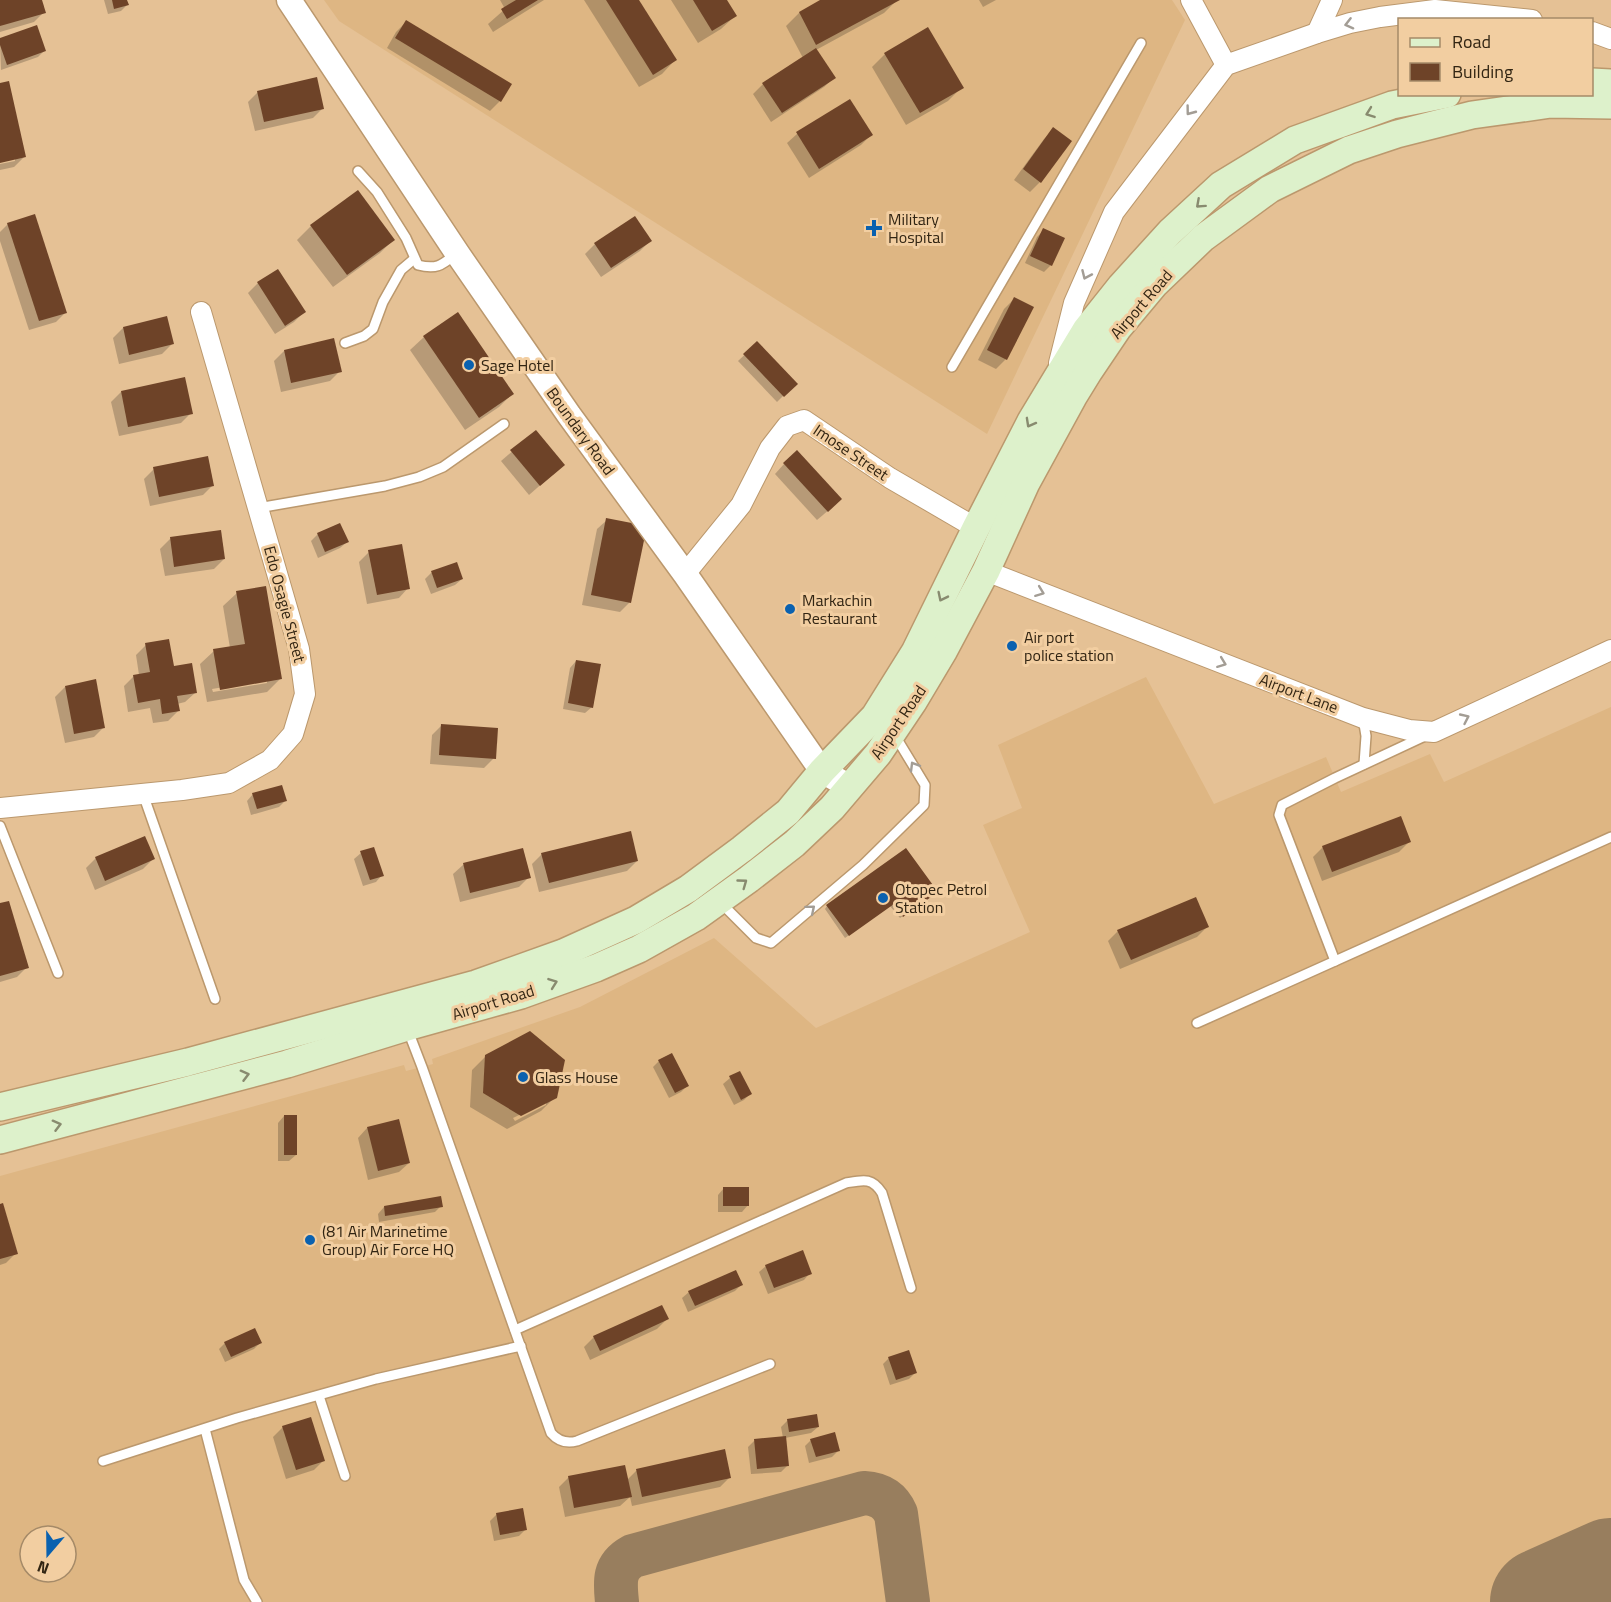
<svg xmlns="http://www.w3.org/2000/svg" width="1611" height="1602" viewBox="0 0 1611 1602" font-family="'Titillium Web',sans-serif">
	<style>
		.built { fill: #deb683; fill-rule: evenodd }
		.shadow { fill: #0003; fill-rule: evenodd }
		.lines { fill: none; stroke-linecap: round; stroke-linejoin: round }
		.taxiway { stroke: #987e5e; stroke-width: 44 }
		.runway { stroke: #987e5e; stroke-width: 108 }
		.building { fill: #6e4328 }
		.service-casing { stroke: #bb986d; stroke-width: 12 }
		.minor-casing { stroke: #bb986d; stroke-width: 22 }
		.tertiary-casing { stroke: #bb986d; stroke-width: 27 }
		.secondary-casing { stroke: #bb986d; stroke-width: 30 }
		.service { stroke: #fff; stroke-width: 9 }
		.minor { stroke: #fff; stroke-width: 20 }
		.tertiary { stroke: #fff; stroke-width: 24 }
		.secondary { stroke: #ddf1cb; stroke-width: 27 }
		.oneway { stroke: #a39d95 }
		.oneway2 { stroke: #888b6f }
		.poi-dot { fill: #0a61af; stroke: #f2cea1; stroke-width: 2 }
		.labels { text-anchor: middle; stroke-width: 6; stroke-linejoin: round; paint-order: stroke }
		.poi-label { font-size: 16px; fill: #322513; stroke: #f2cea1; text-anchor: start }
		.street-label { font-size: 16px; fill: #322513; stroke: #f2cea1 }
	</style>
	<rect width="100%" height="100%" fill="#e5c195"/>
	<g class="built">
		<polygon points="324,0 1172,0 1185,20 987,434 339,21"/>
		<path d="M1146 677 1214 804 1326 757 1341 792 1430 754 1444 782 1611 707V1602H0V1176L404 1065 406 1071 433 1064 432 1059 580 1007 714 938 816 1028 1030 932 983 825 1022 808 998 745ZM30 1536H66V1572H30Z"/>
	</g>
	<g class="shadow">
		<polygon points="0,0 41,0 44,12 34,22 0,32"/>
		<polygon points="104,0 126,0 127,5 121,11 108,14"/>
		<polygon points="500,0 544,0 493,32 488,24 505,9"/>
		<polygon points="584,0 637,0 675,60 662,74 639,87"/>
		<polygon points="671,0 725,0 735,16 721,29 698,43"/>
		<polygon points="823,0 897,0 884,13 816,50 834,78 824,87 771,122 753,94 763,84 803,58 786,26 799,13"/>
		<polygon points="979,0 996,0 983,7"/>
		<polygon points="406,22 500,101 490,111 387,48 396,32"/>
		<polygon points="0,40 44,51 38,57 1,70"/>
		<polygon points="885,54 962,87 948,101 906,125 872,67"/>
		<polygon points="0,84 24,157 14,167 0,170 0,164 15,161 15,158 0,161"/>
		<polygon points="258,92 323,108 313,118 255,131 248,102"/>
		<polygon points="849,101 871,135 861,145 809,178 787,143 797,134"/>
		<polygon points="1054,129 1040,182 1030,192 1014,180 1044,139"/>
		<polygon points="358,192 393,240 380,253 333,287 297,240 311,226"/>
		<polygon points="8,224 66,312 56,322 29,330 0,241 0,232"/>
		<polygon points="1044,230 1051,265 1044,272 1025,263 1037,237"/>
		<polygon points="650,241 640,251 601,277 585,254 595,244"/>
		<polygon points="258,283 304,312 294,322 275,334 248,293"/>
		<polygon points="1014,299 1006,359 996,369 978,360 1004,309"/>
		<polygon points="123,328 172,344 162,354 119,364 113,338"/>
		<polygon points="424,337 512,394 499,407 465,430 410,350"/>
		<polygon points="757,343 795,384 777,402 738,361"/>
		<polygon points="284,351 340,371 330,381 281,392 274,361"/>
		<polygon points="121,392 191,413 181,423 119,436 111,402"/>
		<polygon points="535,432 553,474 529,495 501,461"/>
		<polygon points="784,464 830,509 817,520 775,474"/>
		<polygon points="154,469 213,485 203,495 150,506 144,479"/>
		<polygon points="607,520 630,602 620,612 582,605 597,529"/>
		<polygon points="340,525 347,542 340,548 318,558 311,541 318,534"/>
		<polygon points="170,539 224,559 214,569 165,576 160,549"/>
		<polygon points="369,552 408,588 399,598 367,604 359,562"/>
		<polygon points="457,564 462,579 455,585 431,594 425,579 431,573"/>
		<path d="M237 593 280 679 267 692 207 702 200 664 214 651 230 648 223 606ZM267 680V683L213 692 212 689Z"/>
		<polygon points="146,645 173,668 195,693 185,702 177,704 178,711 168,721 153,723 150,708 128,712 124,686 134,676 139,675 136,655"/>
		<polygon points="576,661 592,707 585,713 563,709 570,668"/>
		<polygon points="65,687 104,727 94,737 65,743 55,697"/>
		<polygon points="442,725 494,758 484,768 430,764 432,735"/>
		<polygon points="253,794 285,801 279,807 251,815 247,801"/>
		<polygon points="1409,842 1399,852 1322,881 1313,857 1323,847"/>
		<polygon points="361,853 382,875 376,882 363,886 354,859"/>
		<polygon points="542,854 637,861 627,871 539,892 532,864"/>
		<polygon points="96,858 153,859 143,869 95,890 86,868"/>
		<polygon points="463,865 529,877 519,887 460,902 453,874"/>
		<polygon points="933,894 900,918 890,906 845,938 825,909 827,906"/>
		<polygon points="0,905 27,967 17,977 0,982"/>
		<polygon points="1207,927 1197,937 1120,969 1108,941 1118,931"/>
		<path d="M486 1056 555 1097 541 1111 507 1129 470 1107 472 1070ZM546 1102V1105L515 1121 513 1118Z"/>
		<polygon points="659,1061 687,1086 681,1092 669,1098 653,1067"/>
		<polygon points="739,1073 750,1094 744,1100 734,1105 723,1084 730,1078"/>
		<polygon points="284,1116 296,1155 289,1161 278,1161 278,1123"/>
		<polygon points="367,1128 409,1163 399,1172 368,1180 358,1138"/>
		<polygon points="724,1188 748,1205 742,1212 718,1212 718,1195"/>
		<polygon points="0,1205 16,1253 6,1263 0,1265"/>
		<polygon points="441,1206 435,1212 379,1222 378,1214 384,1207"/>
		<polygon points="766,1266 810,1273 804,1280 768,1294 759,1272"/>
		<polygon points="741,1285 735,1291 688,1312 682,1298 689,1292"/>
		<polygon points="667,1319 657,1329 590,1360 584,1347 594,1337"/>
		<polygon points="225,1343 260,1343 254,1349 225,1362 219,1349"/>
		<polygon points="889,1358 915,1373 909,1379 890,1385 883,1364"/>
		<polygon points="816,1416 818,1427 811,1433 785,1438 788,1465 781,1472 751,1474 748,1447 754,1441 783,1438 781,1427 787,1421"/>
		<polygon points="283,1427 324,1460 314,1470 286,1479 273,1437"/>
		<polygon points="811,1440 839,1450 832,1457 809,1463 805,1446"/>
		<polygon points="636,1471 730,1477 720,1487 632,1506 630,1497 620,1506 565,1517 559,1487 569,1477 627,1480"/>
		<polygon points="497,1514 526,1529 519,1536 494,1541 490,1521"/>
	</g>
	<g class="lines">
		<path class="taxiway" d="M617 1602C615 1582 613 1567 633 1556L864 1493C879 1494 890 1500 896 1514L908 1602"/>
		<polyline class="runway" points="1544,1602 1611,1572"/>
	</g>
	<g class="building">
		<polygon points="0,0 42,0 46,13 0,26"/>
		<polygon points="112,0 127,0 129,5 114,9"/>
		<polygon points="516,0 538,0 507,19 501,9"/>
		<polygon points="606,0 639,0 677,60 653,75"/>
		<polygon points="693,0 727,0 737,16 712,31"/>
		<polygon points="820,0 900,0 816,45 799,12"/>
		<polygon points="406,20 512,84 501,102 395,38"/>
		<polygon points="37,25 46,51 7,65 0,45 0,38"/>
		<polygon points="928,27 964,88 920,113 884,53"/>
		<polygon points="816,48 836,78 782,113 762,83"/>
		<polygon points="317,77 324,109 264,122 257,91"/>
		<polygon points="9,81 26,157 0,163 0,83"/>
		<polygon points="850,99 873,135 819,169 796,132"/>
		<polygon points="1053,127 1072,141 1041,183 1023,169"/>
		<polygon points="358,190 395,240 347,275 310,225"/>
		<polygon points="35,214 67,313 39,321 7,223"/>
		<polygon points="635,216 652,241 611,268 594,243"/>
		<polygon points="1043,228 1065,238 1052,266 1030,256"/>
		<polygon points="278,269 306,312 285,326 257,282"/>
		<polygon points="1014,297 1034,307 1007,360 987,350"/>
		<polygon points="458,312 514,394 479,418 423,336"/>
		<polygon points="167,316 174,344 129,355 123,327"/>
		<polygon points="334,338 342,372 291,383 284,350"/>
		<polygon points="757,341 798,384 784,397 743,354"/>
		<polygon points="185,377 193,414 128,427 121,391"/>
		<polygon points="536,430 565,465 540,486 510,450"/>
		<polygon points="797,450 842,499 828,512 783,463"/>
		<polygon points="208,456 214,486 159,497 153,467"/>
		<polygon points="606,518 647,526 631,603 591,595"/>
		<polygon points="340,523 349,542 325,552 317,533"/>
		<polygon points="221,530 225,559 174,567 170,537"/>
		<polygon points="402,544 410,589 377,595 368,550"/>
		<polygon points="457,562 463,579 437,588 431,571"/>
		<polygon points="266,586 282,679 220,690 213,649 245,644 236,591"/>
		<polygon points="169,639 174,666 192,663 197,693 177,696 180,711 162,714 160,699 138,703 133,675 150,672 145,643"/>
		<polygon points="576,660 601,664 593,708 568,703"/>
		<polygon points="96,679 105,728 74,734 65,686"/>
		<polygon points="441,724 498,728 496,759 439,755"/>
		<polygon points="282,785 287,801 257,809 252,793"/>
		<polygon points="1401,816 1411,842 1332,872 1322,846"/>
		<polygon points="631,831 638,861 549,883 541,853"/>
		<polygon points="145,836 155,859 105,881 95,857"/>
		<polygon points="374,847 384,876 370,880 360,851"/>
		<polygon points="523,848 531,878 470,893 463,863"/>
		<polygon points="906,848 938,892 903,917 894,904 849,936 826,905"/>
		<polygon points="1196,897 1209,927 1131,960 1117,930"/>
		<polygon points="9,901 29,968 0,976 0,903"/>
		<polygon points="530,1031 565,1060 557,1098 521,1116 483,1093 485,1055"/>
		<polygon points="672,1053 689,1086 675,1093 658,1060"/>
		<polygon points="740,1071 752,1094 741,1100 729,1076"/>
		<rect x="284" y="1115" width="13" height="40"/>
		<polygon points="399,1119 410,1163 378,1171 367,1127"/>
		<rect x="723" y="1187" width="26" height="19"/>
		<polygon points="441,1196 443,1207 385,1216 384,1206"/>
		<polygon points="3,1203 18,1254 0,1259 0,1204"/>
		<polygon points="803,1250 812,1274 774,1288 765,1265"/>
		<polygon points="736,1270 743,1285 695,1306 688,1291"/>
		<polygon points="662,1305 669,1319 600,1351 593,1336"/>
		<polygon points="255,1328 262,1343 231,1357 224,1342"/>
		<polygon points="909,1350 917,1373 896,1380 888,1357"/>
		<polygon points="817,1414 819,1427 789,1432 787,1419"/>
		<polygon points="311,1417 325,1461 296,1470 282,1426"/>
		<polygon points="835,1432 840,1451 816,1457 810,1439"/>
		<polygon points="786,1436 789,1466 757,1469 754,1439"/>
		<polygon points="725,1449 731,1478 642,1497 636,1469"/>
		<polygon points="625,1465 632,1497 574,1508 568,1476"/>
		<polygon points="523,1508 527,1530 500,1535 496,1513"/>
	</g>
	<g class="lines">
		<g class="service-casing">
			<g id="service">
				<path d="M358 171 377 192 406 238 418 265C437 270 442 265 457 253"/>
				<polyline points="345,343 364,336 373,329 383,302 401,270 414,259"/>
				<polyline points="952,367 1141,43"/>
				<polyline points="258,508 385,486 419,477 443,467 504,424"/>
				<polyline points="1363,718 1366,736 1364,764"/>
				<polyline points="143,794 215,999"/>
				<polyline points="0,826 58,973"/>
				<polyline points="720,902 756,938 771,943 863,865 924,805 925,785 894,734"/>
				<polyline points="1335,961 1279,815 1282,805 1335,778 1427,735"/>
				<polyline points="1197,1023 1611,837"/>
				<path d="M407 1028 422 1067 551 1433C558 1441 566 1444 577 1441L770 1364"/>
				<path d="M515 1330 846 1183C863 1180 872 1177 882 1193L911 1288"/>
				<polyline points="319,1396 345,1476"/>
				<polyline points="205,1429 244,1580 257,1602"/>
				<polyline points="103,1461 237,1418 376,1379 521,1346"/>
			</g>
		</g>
		<g class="minor-casing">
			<g id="minor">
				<polyline points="1191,0 1226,65"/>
				<polyline points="1592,32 1611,39"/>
				<polyline points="1317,33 1332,0"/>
				<polyline points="1059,363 1074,303 1114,212 1226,65 1317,33 1350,23 1380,17 1435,10 1532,20"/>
				<polyline points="986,571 1363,718 1409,730 1434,732 1611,650"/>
				<polyline points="685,574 741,505 770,448 787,426 804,420 890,478 976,528"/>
				<polyline points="0,808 182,790 229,783 270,760 293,734 305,694 299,649 201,312"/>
			</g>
		</g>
		<g class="tertiary-casing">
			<polyline id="tertiary" points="289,0 457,253 569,415 685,574 822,771 850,787"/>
		</g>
		<g class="secondary-casing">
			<g id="secondary">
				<polyline points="1592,82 1611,83"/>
				<polyline points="0,1107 188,1062 476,984 563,953 636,920 688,889 742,849 788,812 822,771 875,716 915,652 976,528 1031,421 1086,330 1121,286 1170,232 1221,185 1295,140 1392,105 1447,94"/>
				<polyline points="0,1140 287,1064 410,1026 521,995 596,968 639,949 696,917 749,879 794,844 832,808 878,754 913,702 944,650 986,571 1026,483 1073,397 1089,371 1118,328 1154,285 1203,238 1270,189 1349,150 1397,134 1472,115 1551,104 1611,105"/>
			</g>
		</g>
		<use href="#service" class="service"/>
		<use href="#minor" class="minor"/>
		<use href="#tertiary" class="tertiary"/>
		<use href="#secondary" class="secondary"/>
	</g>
	<defs><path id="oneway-chevron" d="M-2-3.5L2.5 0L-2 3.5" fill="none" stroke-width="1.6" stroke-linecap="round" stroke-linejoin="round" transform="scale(1.5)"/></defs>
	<g class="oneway">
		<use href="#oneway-chevron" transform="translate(1349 24) rotate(166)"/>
		<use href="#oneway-chevron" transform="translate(1190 111) rotate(127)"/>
		<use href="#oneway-chevron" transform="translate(1086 275) rotate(114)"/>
		<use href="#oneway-chevron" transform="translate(1040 592) rotate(21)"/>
		<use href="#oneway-chevron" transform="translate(1222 663) rotate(21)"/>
		<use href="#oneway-chevron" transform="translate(1465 718) rotate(-25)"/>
		<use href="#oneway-chevron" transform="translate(914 766) rotate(-121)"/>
		<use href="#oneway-chevron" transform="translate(811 909) rotate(-40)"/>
	</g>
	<g class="oneway2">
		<use href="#oneway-chevron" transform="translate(1370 113) rotate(160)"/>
		<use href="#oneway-chevron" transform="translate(1200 204) rotate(138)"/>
		<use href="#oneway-chevron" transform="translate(1030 423) rotate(119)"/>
		<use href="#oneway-chevron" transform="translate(942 597) rotate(116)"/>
		<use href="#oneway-chevron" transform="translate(743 883) rotate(-36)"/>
		<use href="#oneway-chevron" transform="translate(553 983) rotate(-20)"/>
		<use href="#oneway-chevron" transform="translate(245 1075) rotate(-15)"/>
		<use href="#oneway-chevron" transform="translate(57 1125) rotate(-15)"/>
	</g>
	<g class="poi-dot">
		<path d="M871 219h6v6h6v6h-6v6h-6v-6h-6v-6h6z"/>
		<circle cx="469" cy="365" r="6"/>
		<circle cx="790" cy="609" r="6"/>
		<circle cx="1012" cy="646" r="6"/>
		<circle cx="883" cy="898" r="6"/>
		<circle cx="523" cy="1077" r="6"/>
		<circle cx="310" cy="1240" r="6"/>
	</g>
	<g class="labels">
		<g class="poi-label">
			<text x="888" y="225">Military<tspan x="888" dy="18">Hospital</tspan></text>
			<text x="481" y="371">Sage Hotel</text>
			<text x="802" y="606">Markachin<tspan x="802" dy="18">Restaurant</tspan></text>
			<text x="1024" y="643">Air port<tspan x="1024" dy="18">police station</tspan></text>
			<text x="895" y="895">Otopec Petrol<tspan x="895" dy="18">Station</tspan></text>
			<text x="535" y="1083">Glass House</text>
			<text x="322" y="1237">(81 Air Marinetime<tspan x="322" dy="18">Group) Air Force HQ</tspan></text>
		</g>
		<g class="street-label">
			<text transform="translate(1141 304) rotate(-49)" y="6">Airport Road</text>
			<text transform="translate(581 431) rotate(54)" y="6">Boundary Road</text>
			<text transform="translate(851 452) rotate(34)" y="6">Imose Street</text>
			<text transform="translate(285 604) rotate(75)" y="6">Edo Osagie Street</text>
			<text transform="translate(1299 693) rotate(21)" y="6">Airport Lane</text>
			<text transform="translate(898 722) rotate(-56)" y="6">Airport Road</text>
			<text transform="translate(493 1002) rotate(-17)" y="6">Airport Road</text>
		</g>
	</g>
	<rect x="1398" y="18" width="195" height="78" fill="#f2cea1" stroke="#a58a68" stroke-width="1.5"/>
	<rect x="1410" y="38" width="30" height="9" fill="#ddf1cb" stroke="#a58a68" stroke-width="1.5"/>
	<text x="1452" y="48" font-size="18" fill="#322513">Road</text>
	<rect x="1410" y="63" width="30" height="18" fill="#6e4328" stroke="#a58a68" stroke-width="1.5"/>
	<text x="1452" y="78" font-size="18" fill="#322513">Building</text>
	<g transform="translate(48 1554) rotate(200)"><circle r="28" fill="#f2cea1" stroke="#a58a68" stroke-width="1.5"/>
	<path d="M0-4.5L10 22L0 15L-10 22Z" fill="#0a61af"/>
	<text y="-9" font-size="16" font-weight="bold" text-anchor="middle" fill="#322513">N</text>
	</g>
</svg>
